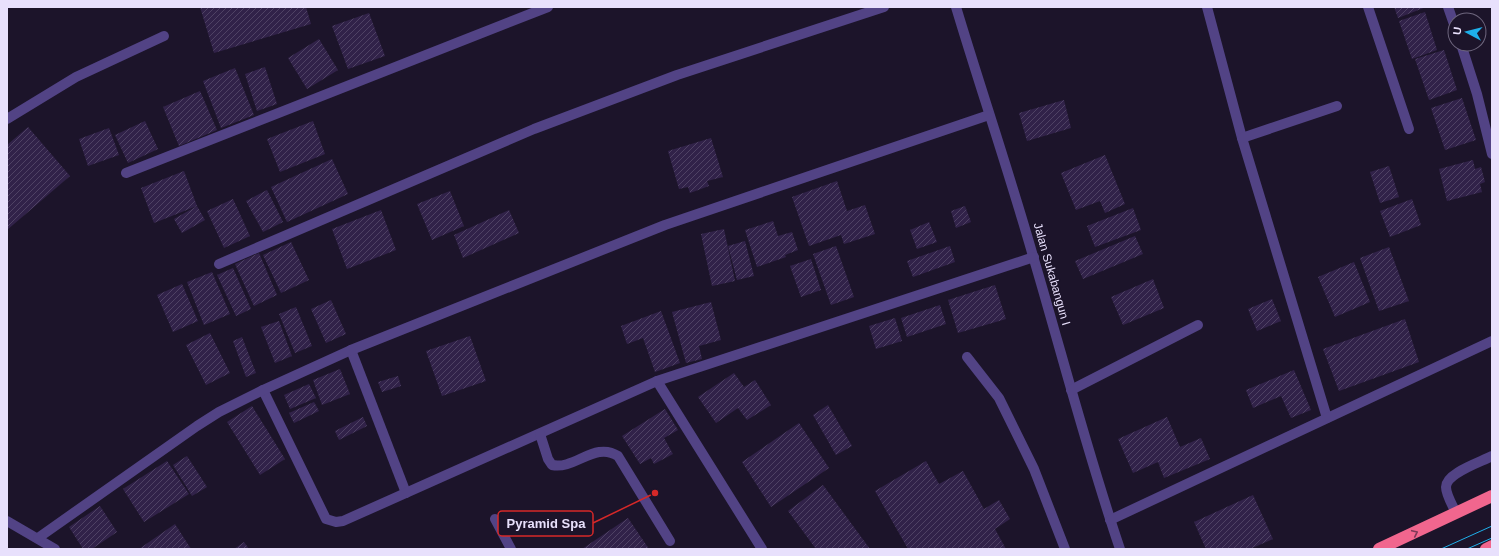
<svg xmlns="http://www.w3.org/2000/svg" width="1499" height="556" viewBox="0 0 1499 556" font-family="Arial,sans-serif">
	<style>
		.building { fill: url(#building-hatch) }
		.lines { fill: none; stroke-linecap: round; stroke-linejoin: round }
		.minor { stroke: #524385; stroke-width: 10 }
		.highway { stroke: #f1668e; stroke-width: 12 }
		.tram { stroke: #1eafea; stroke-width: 1 }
		.oneway { stroke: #7c3957 }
		.labels { text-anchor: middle; stroke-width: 3; stroke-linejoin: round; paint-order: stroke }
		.street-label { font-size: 12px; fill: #e8e0fc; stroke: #1c142a }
		.leader { fill: none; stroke: #d62828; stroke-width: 1.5 }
		.callout-dot { fill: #d62828; stroke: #1c142a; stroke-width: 1.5 }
		.callout { fill: #1c142a; stroke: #d62828; stroke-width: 1.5 }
		.callout-label { font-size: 13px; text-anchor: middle; font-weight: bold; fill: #e8e0fc }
	</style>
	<defs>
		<pattern id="building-hatch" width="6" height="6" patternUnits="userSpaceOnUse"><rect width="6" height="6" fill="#312249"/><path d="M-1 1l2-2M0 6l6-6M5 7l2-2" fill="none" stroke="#4f4264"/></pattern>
	</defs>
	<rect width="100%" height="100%" fill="#1c142a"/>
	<g class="building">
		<polygon points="200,7 306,7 311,24 214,53"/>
		<polygon points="1394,7 1426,7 1398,18"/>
		<polygon points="1425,12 1437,50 1412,59 1399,21"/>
		<polygon points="369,13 385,56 348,69 332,26"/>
		<polygon points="319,39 338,70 307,89 288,58"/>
		<polygon points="1444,50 1457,90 1429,100 1415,59"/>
		<polygon points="265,67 277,104 257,111 245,74"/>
		<polygon points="235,68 254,115 221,128 203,81"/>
		<polygon points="200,91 217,130 179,146 163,107"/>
		<polygon points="1462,98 1476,140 1445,150 1431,108"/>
		<polygon points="1064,100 1071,128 1027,141 1019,113"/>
		<polygon points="145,121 158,149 128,163 115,135"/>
		<polygon points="313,121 325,154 280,172 267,139"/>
		<polygon points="28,127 70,176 7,230 7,145"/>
		<polygon points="109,128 119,155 88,166 79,139"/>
		<polygon points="711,138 723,177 707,181 709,186 690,193 688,187 679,189 668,151"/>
		<polygon points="1105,155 1125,204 1105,213 1100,201 1076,210 1061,173"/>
		<polygon points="332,159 348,194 287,222 271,187"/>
		<polygon points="1473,160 1475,169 1481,167 1485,182 1480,184 1482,192 1447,201 1439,169"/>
		<polygon points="1389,166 1399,197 1380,203 1370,172"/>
		<polygon points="184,171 197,206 154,223 141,188"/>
		<polygon points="837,181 847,211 865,205 875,234 844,244 841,235 809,246 792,197"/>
		<polygon points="267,190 283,222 263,232 246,201"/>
		<polygon points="450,191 464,226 432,240 417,204"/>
		<polygon points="233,199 250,236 224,248 207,211"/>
		<polygon points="1412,199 1421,225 1390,237 1380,211"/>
		<polygon points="197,206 205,220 182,233 174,219"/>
		<polygon points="965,206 971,222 956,228 951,211"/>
		<polygon points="1133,208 1141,230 1095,247 1087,226"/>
		<polygon points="381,210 396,250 347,269 332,229"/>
		<polygon points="509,210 519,233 463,258 454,235"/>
		<polygon points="773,221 778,236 792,232 798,250 785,255 786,257 757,267 745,230"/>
		<polygon points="929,222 937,242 917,249 910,230"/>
		<polygon points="724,229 735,281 712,286 701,234"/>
		<polygon points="1135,236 1143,254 1083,279 1075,261"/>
		<polygon points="745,241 754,276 737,280 728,246"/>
		<polygon points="291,242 309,280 281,293 263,255"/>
		<polygon points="836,246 854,297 831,305 813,254"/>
		<polygon points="950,246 955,262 913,277 907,261"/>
		<polygon points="1389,247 1409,301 1379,311 1360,258"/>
		<polygon points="259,253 277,295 254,306 235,264"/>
		<polygon points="811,259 821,290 801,297 790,266"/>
		<polygon points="1354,262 1370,302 1335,317 1318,277"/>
		<polygon points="233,268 251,309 236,316 217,275"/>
		<polygon points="212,272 230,314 204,325 187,282"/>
		<polygon points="1153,279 1164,308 1123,325 1111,297"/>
		<polygon points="182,284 198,321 173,332 157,295"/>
		<polygon points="995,285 1006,319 958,333 948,300"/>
		<polygon points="1272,299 1281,321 1257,331 1248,309"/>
		<polygon points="331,300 346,334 326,343 311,309"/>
		<polygon points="711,302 721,340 699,346 702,359 686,363 672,312"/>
		<polygon points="940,305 946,324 907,337 901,318"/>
		<polygon points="296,307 312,346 295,353 279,314"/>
		<polygon points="661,311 680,363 655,372 643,338 627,344 621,326"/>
		<polygon points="895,318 902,341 876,349 869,326"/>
		<polygon points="1405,319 1419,362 1339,391 1323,349"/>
		<polygon points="279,321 292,356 275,363 261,327"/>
		<polygon points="210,333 230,373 206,385 186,345"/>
		<polygon points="470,336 486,381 442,396 426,351"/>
		<polygon points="242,337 256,373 246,377 233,341"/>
		<polygon points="340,369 350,394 322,405 313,380"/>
		<polygon points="1294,370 1311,410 1291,418 1281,396 1253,408 1246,390"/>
		<polygon points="734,373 744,387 755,380 771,405 747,420 738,408 716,423 698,397"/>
		<polygon points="398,376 401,386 382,392 378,382"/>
		<polygon points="309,384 316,398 290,409 284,395"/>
		<polygon points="314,402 319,411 294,423 289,413"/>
		<polygon points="828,405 852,446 836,455 813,415"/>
		<polygon points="252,406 285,459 260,475 227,422"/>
		<polygon points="665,409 678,430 664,438 673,454 654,464 651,458 640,464 622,436"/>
		<polygon points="363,417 367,426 339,440 335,431"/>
		<polygon points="1167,417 1180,447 1201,438 1210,459 1164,478 1158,462 1133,473 1118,439"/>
		<polygon points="799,423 829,468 771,507 742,462"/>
		<polygon points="187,456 207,487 192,496 173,465"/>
		<polygon points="167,461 189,494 144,522 123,489"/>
		<polygon points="926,461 939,484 963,471 984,509 999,500 1010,519 995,529 1006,549 908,549 875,491"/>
		<polygon points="823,485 870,549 816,549 788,511"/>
		<polygon points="1253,495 1273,539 1250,549 1206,549 1194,522"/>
		<polygon points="100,506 117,532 92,549 83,549 69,527"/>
		<polygon points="628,518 649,549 582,549"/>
		<polygon points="175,524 191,549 139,549"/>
		<polygon points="244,542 249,549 234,549"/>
	</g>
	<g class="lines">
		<g class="minor">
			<path d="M956 7C981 90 1009 172 1033 256 1062 354 1087 452 1120 549"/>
			<polyline points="1207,7 1242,138 1327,418"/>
			<polyline points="1368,7 1409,129"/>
			<polyline points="1448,7 1455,27"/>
			<polyline points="1461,44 1477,94 1492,154"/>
			<polyline points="7,119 76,77 164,36"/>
			<polyline points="1242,138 1337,106"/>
			<polyline points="126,173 548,7"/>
			<polyline points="219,264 534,129 677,75 884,7"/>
			<polyline points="351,350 406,493"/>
			<polyline points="967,357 999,398 1034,469 1065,549"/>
			<polyline points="657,381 762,549"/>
			<polyline points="263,390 326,519 336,522 343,521 657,381 1034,257"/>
			<polyline points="1071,390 1198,325"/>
			<path d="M540 434 548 459 552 465C575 470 595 441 618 456L670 541"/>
			<path d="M1456 513C1453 506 1446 495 1446 487 1446 473 1481 462 1492 456"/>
			<polyline points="495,519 511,549"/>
			<polyline points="1110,520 1492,341"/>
			<polyline points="7,521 55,549"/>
			<polyline points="38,538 197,426 219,412 263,390 351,350 665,225 989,115"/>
		</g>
		<g class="highway">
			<polyline points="1379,549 1492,496"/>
			<polyline points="1486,549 1492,546"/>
		</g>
		<g class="tram">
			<polyline points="1441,549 1492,526"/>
			<polyline points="1467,549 1492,538"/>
		</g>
	</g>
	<defs><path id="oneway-chevron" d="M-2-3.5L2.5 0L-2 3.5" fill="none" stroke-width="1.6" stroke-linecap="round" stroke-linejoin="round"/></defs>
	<use class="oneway" href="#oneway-chevron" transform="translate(1415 533) rotate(-25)"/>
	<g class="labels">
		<g class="street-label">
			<text transform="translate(1052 274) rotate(74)" y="4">Jalan Sukabangun I</text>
		</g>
	</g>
	<path class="leader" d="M655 493L593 523"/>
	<circle class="callout-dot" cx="655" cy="493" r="4"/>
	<rect class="callout" x="498" y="511" width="95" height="25" rx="4"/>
	<g class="callout-label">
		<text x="546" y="528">Pyramid Spa</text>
	</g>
	<rect width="1499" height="556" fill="none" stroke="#e8e0fc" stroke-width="16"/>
	<g transform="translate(1467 32) rotate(277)"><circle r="19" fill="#1c142a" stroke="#6e667e"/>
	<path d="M0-3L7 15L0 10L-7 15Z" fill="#1eafea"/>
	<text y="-6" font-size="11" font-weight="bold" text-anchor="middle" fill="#e8e0fc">U</text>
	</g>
</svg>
